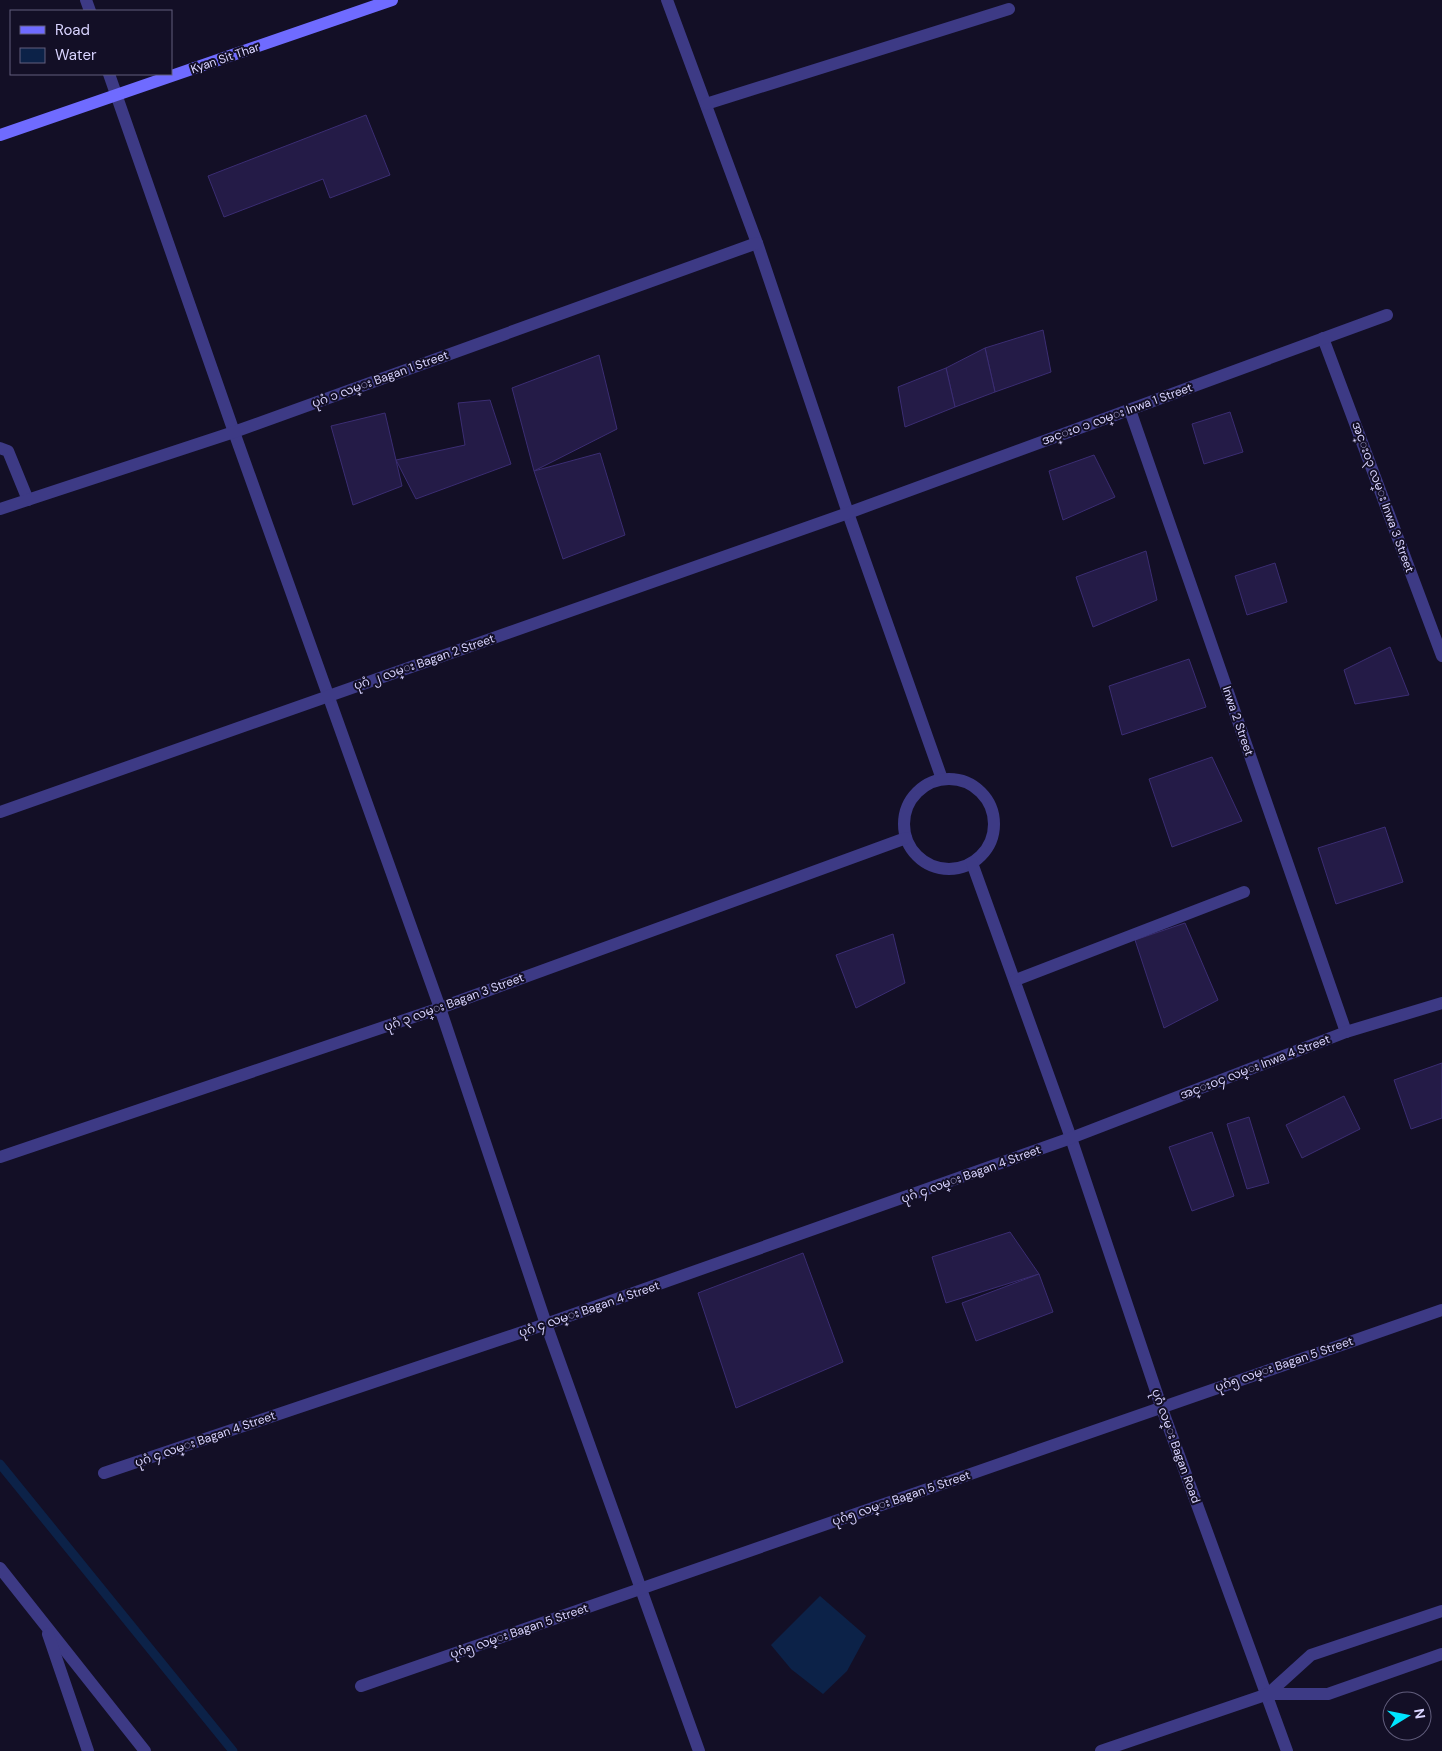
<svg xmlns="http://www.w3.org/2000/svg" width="1442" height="1751" viewBox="0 0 1442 1751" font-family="'DM Sans','Noto Sans Myanmar',sans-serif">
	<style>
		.water { fill: #0c2248 }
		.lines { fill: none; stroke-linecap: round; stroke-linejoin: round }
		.stream { stroke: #0c2248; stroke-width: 9 }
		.building { fill: #241b47; stroke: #3b2d73 }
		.service { stroke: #3d3a85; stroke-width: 12 }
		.minor { stroke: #3d3a85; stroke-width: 12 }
		.secondary { stroke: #6f6bff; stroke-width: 12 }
		.labels { text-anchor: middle; stroke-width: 4; stroke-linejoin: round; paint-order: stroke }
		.street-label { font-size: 12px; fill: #d9d4ff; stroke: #130f26 }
	</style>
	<rect width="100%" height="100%" fill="#130f26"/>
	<polygon class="water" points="820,1596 866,1636 847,1671 823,1694 791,1669 771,1645"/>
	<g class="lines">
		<polyline class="stream" points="0,1464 233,1751"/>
	</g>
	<g class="building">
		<polygon points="366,115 390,175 330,198 323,179 224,217 208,176"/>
		<polygon points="1043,330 1051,372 995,392 985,348"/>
		<polygon points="985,348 995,392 955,407 946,368"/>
		<polygon points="599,355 617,429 534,471 512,388"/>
		<polygon points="946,368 955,407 905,427 898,387"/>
		<polygon points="490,400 511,464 416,499 396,460 465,445 458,403"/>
		<polygon points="1230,412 1243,452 1204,464 1192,424"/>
		<polygon points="385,413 402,486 353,505 331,426"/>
		<polygon points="600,453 625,535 563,559 534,471"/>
		<polygon points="1094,455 1115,497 1063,520 1049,471"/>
		<polygon points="1146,551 1157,600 1093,627 1076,577"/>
		<polygon points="1275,563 1287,602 1247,615 1235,576"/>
		<polygon points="1390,647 1409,695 1355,704 1344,670"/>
		<polygon points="1189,659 1206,707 1122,735 1109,686"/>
		<polygon points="1212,757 1242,821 1172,847 1149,779"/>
		<polygon points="1385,827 1403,882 1336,904 1318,848"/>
		<polygon points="1185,923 1218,1000 1164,1028 1135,940"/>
		<polygon points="893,934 905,983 856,1008 836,955"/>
		<polygon points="1442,1063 1442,1118 1411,1129 1394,1080"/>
		<polygon points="1344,1096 1360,1129 1302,1158 1286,1125"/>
		<polygon points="1249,1117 1269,1183 1247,1189 1227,1124"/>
		<polygon points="1212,1132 1234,1196 1192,1211 1169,1147"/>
		<polygon points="1010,1232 1039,1274 946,1303 932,1257"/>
		<polygon points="803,1253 843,1362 736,1408 698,1293"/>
		<polygon points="1039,1274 1053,1312 976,1341 962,1303"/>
	</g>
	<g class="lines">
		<polyline class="service" points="0,448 8,451 28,500"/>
		<g class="minor">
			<polyline points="86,0 90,11"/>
			<polyline points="667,0 757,243 848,513 942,779"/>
			<polyline points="109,74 234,432 440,1008 546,1324 699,1751"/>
			<polyline points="706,104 1009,9"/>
			<polyline points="1323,338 1442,656"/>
			<polyline points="1130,410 1346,1032"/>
			<polyline points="0,509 234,432 757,243"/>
			<circle cx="949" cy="824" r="45"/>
			<polyline points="0,812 848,513 1387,315"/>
			<polyline points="972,863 1071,1138 1161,1406 1287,1751"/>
			<polyline points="1016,980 1244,892"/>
			<polyline points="0,1157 440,1008 906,838"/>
			<polyline points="104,1473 546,1324 1071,1138 1346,1032 1442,1003"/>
			<polyline points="0,1568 145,1751"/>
			<polyline points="48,1634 88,1751"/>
			<polyline points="361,1686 1442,1310"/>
			<polyline points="1268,1694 1311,1655 1442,1611"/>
			<polyline points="1101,1751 1268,1694 1328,1694 1442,1654"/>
		</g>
		<polyline class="secondary" points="0,135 392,0"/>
	</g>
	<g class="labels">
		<g class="street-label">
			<text transform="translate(225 58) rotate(-19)" y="4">Kyan Sit Thar</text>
			<text transform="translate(380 379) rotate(-20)" y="4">ပုဂံ ၁ လမ္း Bagan 1 Street</text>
			<text transform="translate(1117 414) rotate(-20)" y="4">အင္းဝ ၁ လမ္း Inwa 1 Street</text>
			<text transform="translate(1383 497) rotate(70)" y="4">အင္းဝ၃ လမ္း Inwa 3 Street</text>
			<text transform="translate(424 662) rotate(-19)" y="4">ပုဂံ ၂ လမ္း Bagan 2 Street</text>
			<text transform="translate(1238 721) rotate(71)" y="4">Inwa 2 Street</text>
			<text transform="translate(454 1002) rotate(-20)" y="4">ပုဂံ ၃ လမ္း Bagan 3 Street</text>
			<text transform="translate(1255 1067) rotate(-21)" y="4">အင္းဝ၄ လမ္း Inwa 4 Street</text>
			<text transform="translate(971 1174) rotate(-20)" y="4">ပုဂံ ၄ လမ္း Bagan 4 Street</text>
			<text transform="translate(589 1309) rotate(-19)" y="4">ပုဂံ ၄ လမ္း Bagan 4 Street</text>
			<text transform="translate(1284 1364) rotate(-19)" y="4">ပုဂံ၅ လမ္း Bagan 5 Street</text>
			<text transform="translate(205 1439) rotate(-19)" y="4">ပုဂံ ၄ လမ္း Bagan 4 Street</text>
			<text transform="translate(1176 1446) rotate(70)" y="4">ပုဂံ လမ္း Bagan Road</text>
			<text transform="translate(901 1498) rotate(-19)" y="4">ပုဂံ၅ လမ္း Bagan 5 Street</text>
			<text transform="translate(519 1631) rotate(-19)" y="4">ပုဂံ၅ လမ္း Bagan 5 Street</text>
		</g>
	</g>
	<rect x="10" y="10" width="162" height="65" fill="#130f26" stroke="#625e7d"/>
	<rect x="20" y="26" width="25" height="8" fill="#6f6bff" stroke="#625e7d"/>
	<text x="55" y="35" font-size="15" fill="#d9d4ff">Road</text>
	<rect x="20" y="48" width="25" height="15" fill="#0c2248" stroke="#625e7d"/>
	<text x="55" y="60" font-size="15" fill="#d9d4ff">Water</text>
	<g transform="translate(1407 1716) rotate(80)"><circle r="24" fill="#130f26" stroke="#625e7d"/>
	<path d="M0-4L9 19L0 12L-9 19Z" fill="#00e5ff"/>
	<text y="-8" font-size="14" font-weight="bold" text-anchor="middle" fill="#d9d4ff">N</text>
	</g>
</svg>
